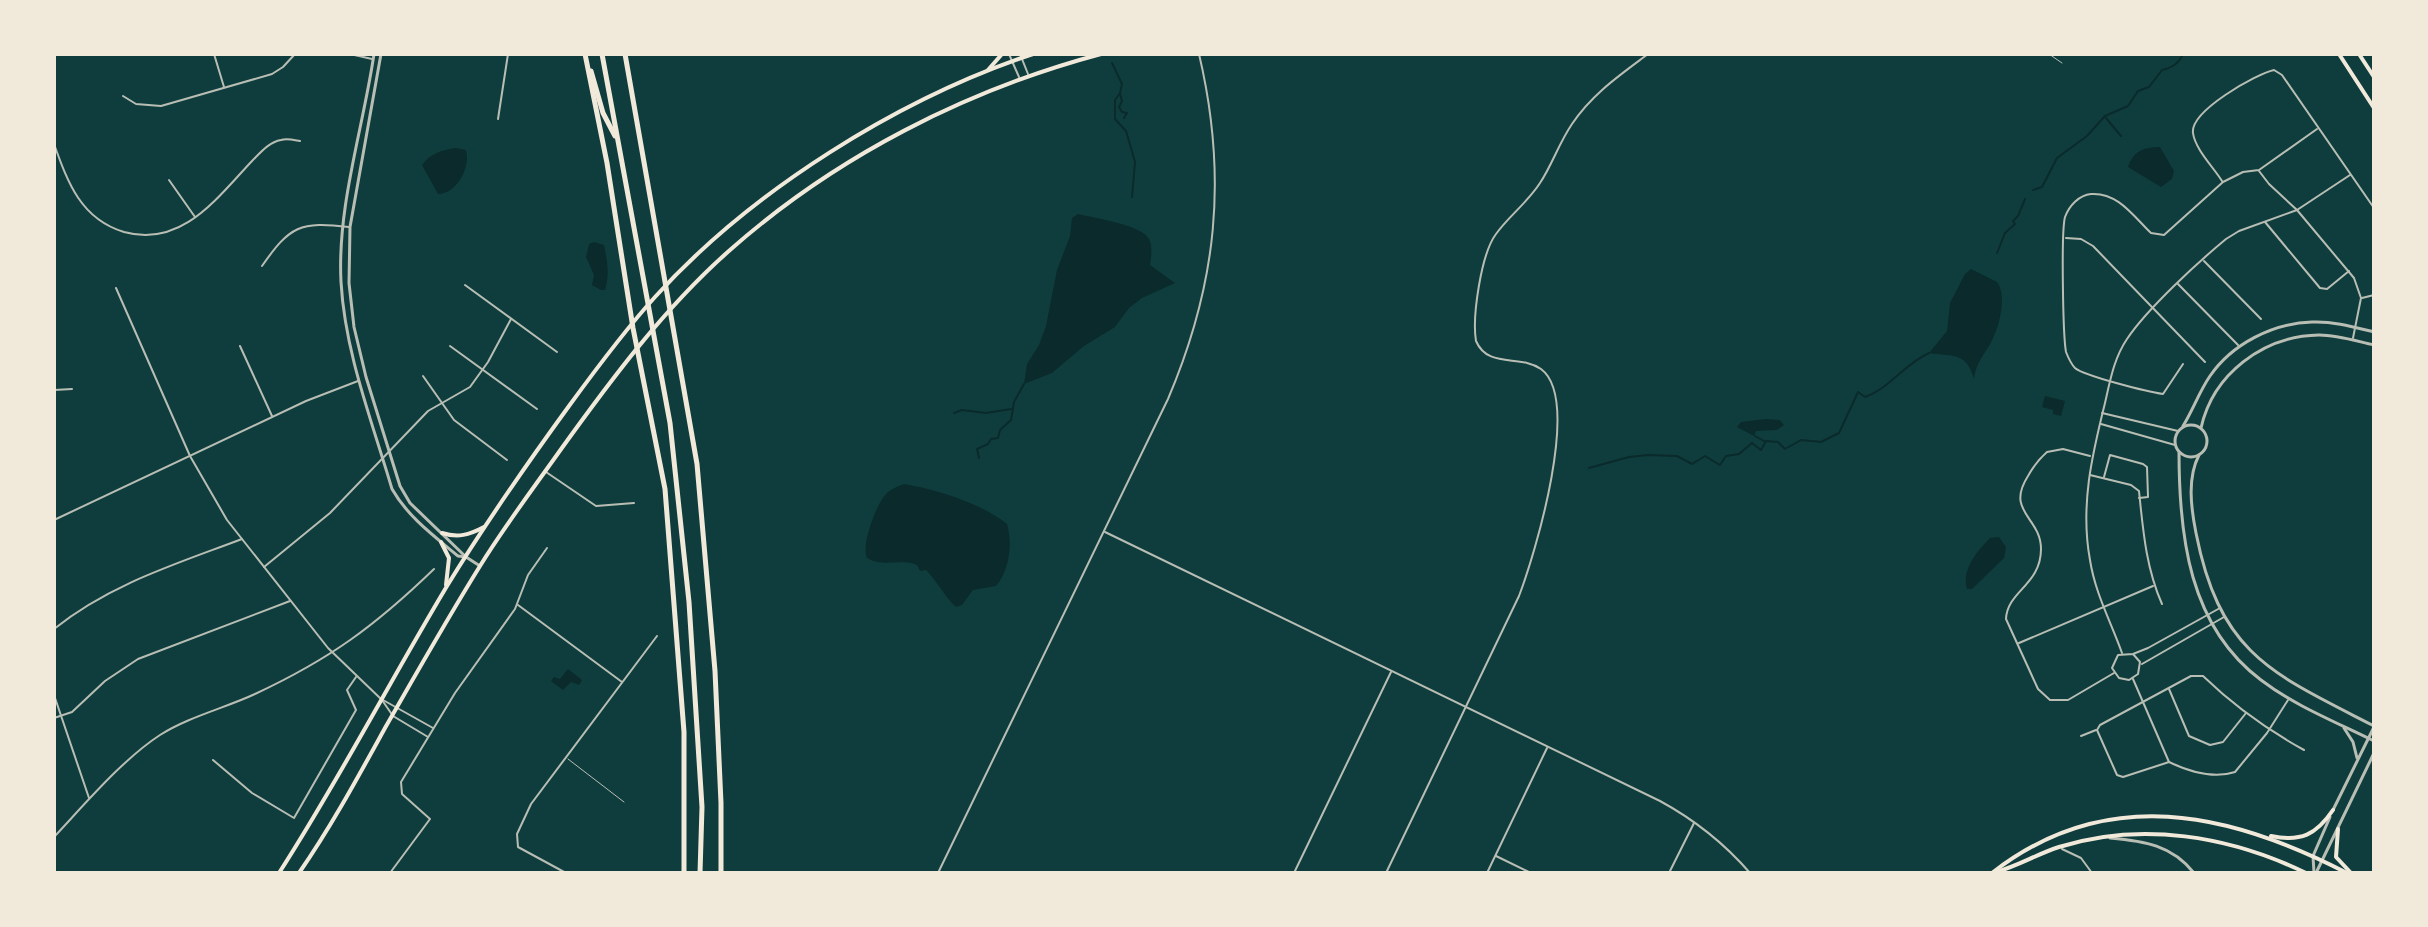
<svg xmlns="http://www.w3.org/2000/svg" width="2428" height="927" viewBox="0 0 2428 927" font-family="'Work Sans',sans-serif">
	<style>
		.water { fill: #0a2a2b }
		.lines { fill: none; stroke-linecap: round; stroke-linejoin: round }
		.stream { stroke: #0a2a2b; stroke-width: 2 }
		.service { stroke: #b8beb3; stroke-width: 1 }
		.minor { stroke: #b8beb3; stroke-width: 2 }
		.tertiary { stroke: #b8beb3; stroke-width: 3 }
		.secondary { stroke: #f1e9da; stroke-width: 4 }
		.primary { stroke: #f1e9da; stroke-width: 4 }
		.motorway { stroke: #f1e9da; stroke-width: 5 }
	</style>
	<rect width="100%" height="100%" fill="#0f3d3e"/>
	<g class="water">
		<path d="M2160 147 2174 171 2172 179 2161 187 2128 167C2133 151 2144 147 2160 147Z"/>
		<path d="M456 148 466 150C471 168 456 194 438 194L422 165C430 153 443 150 456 148Z"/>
		<path d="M1078 214C1094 218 1142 225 1149 239 1153 246 1151 258 1150 265L1175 283 1142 298 1129 308 1115 327 1084 346 1052 373 1024 384 1027 364 1039 345 1046 326 1057 270 1070 236 1072 218Z"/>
		<path d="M594 242 604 245C607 260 610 275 605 290H601L592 285 594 275 586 257 589 244Z"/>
		<path d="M1971 269 1997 282C2007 295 2000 324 1993 338 1986 354 1977 359 1974 379 1966 351 1952 357 1929 353L1947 331 1950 303 1965 274Z"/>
		<polygon points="2045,396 2065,401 2061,416 2053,414 2053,410 2042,407"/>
		<polygon points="1766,419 1780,420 1784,425 1777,430 1756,431 1754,436 1737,427 1741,422"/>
		<path d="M904 484C935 489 983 504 1007 524 1013 544 1009 571 996 586L973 590 962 605 956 607C944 596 937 581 926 570L920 571 917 565C900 558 884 568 867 558 861 546 875 509 883 498 888 490 896 487 904 484Z"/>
		<path d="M1999 537 2006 547 2004 558 1972 589H1967C1961 570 1977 551 1990 538Z"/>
		<polygon points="568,669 582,680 579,685 571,682 563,690 551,681 554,677 560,679"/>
	</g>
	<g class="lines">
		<g class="stream">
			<polyline points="1112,63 1122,84 1120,93 1115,100 1115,119 1126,131 1135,162 1132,197"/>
			<polyline points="1120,94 1122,101 1119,107 1122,112 1127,113 1124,118"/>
			<polyline points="2106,118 2121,136"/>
			<path d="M2033 190 2042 187 2057 158 2087 136 2105 116 2128 106 2138 91 2149 87 2162 70C2172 68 2179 64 2183 54"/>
			<polyline points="1997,253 2005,233 2015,224 2013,221 2018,216 2025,199"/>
			<polyline points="954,413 962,410 986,413 1011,409"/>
			<polyline points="1755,436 1764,441"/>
			<polyline points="979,458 977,449 988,444 991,439 998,438 1000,430 1011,420 1014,402 1024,384"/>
			<path d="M1589 468 1629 457 1648 455 1677 456 1692 464 1705 456 1720 465 1726 456 1739 454 1752 443 1761 450 1766 441 1778 442 1785 449 1801 440 1821 442 1839 433 1858 392 1865 397C1889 389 1904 364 1929 353"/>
		</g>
		<g class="service">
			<polyline points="2049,54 2062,63"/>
			<polyline points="568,759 624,802"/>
		</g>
		<g class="minor">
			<polyline points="214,54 224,87"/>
			<polyline points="350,54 372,59"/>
			<polyline points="1009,54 1019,77"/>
			<polyline points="1020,54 1028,74"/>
			<polyline points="123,96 136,104 161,106 272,74 283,67 295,54"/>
			<polyline points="498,119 508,54"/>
			<path d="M54 144C68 183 81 219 124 232 182 248 217 198 252 161 260 153 269 142 281 140 287 138 294 140 300 141"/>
			<polyline points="2259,171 2269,184 2297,210 2354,278 2361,298 2353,338"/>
			<polyline points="169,180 195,217"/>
			<path d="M2222 181C2214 168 2195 149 2193 133 2190 111 2256 74 2274 70L2282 75 2374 208"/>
			<polyline points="2265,222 2320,288 2327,289 2349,271"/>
			<polyline points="2066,238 2081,239 2093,246 2205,362"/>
			<polyline points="2204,261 2261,319"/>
			<path d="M262 266C290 226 300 221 349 227"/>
			<polyline points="2178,284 2238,345"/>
			<polyline points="465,285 557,352"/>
			<polyline points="116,288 190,456 227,520 328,648 382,700 393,716 428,737"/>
			<polyline points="2362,298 2374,295"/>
			<polyline points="240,346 272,416"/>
			<polyline points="450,346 537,409"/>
			<path d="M2183 364 2163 394C2149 392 2084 376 2075 368 2071 364 2068 357 2066 352 2063 336 2061 232 2065 217 2069 206 2079 195 2091 194 2118 192 2134 217 2151 233L2164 235 2223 182 2243 172 2259 170 2317 129"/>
			<polyline points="423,376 454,420 507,460"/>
			<polyline points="54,390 72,389"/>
			<polyline points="2102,413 2178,431"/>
			<polyline points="2101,424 2175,445"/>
			<path d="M2090 456 2063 449 2047 452C2039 459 2033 467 2028 476 2005 512 2041 517 2041 549 2041 585 2007 591 2006 619L2038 689 2050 700H2068L2114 673"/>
			<polyline points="546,472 596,506 634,503"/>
			<path d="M2090 475 2131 485 2139 491C2143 530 2146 568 2162 604"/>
			<polyline points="2104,477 2110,455 2143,464 2147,467 2148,497 2139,498"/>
			<polyline points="54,520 306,401 358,381"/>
			<path d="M1105 532 1660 801C1695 820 1724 843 1750 873"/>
			<polyline points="264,567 330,513 428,411 470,387 488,362 511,319"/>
			<polyline points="518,605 622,682"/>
			<path d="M54 629C110 584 176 564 242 539"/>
			<polyline points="2019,643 2153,586"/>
			<path d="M2122 653C2111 622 2095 593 2090 560 2080 506 2092 455 2105 403 2110 381 2114 358 2127 339 2147 309 2197 263 2226 239L2239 231 2297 210 2350 175"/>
			<polyline points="2133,654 2140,662 2138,674 2129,680 2119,678 2112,668 2118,655 2133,654 2148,648 2220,608"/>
			<polyline points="2142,664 2224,617"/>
			<path d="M2133 679 2169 762C2188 771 2214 779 2235 772L2267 733 2288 700"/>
			<polyline points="2169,689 2189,736 2210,745 2223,742 2246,713"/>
			<polyline points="54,695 89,798"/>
			<polyline points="383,700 433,728"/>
			<polyline points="54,718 72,712 105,681 138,659 290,601"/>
			<polyline points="2081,736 2096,730"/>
			<polyline points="213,760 252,793 294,818 356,710 347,690 356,677"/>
			<path d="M2169 762 2123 777 2117 775 2097 730 2100 725 2191 676H2203C2234 706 2266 729 2304 750"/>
			<path d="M54 837C85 804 123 759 160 735 188 717 225 708 255 694 330 659 375 626 434 569"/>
			<polyline points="2062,849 2081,858 2092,873"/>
			<polyline points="1496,856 1531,873"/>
			<polyline points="390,873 430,819 402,794 401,782 455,693 515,609 528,575 547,548"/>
			<polyline points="566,873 518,847 517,834 531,804 657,636"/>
			<path d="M938 873 1168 399C1217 284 1228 177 1199 54"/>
			<polyline points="1294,873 1391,672"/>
			<path d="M1386 873 1519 596C1535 554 1582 399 1541 369 1520 354 1488 369 1476 341 1472 317 1481 254 1496 234 1509 216 1527 203 1540 183 1552 165 1559 143 1572 124 1592 94 1620 75 1648 54"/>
			<polyline points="1487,873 1547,748"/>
			<polyline points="1669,873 1694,823"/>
		</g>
		<g class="tertiary">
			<path d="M374 54C363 129 337 206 341 282 345 353 372 421 392 489 408 517 434 536 458 556L466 557 480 566"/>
			<polyline points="381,54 350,227 349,283 354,327 366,377 400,486 410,503 466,557"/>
			<circle cx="2191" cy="441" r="16"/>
			<path d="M2183 426C2193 410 2199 392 2210 376 2232 344 2273 323 2312 322 2333 321 2354 327 2374 332"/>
			<path d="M2201 428C2213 374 2263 336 2319 335 2338 335 2356 341 2374 345"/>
			<path d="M2179 452C2179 536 2189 626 2261 680 2295 706 2336 722 2374 741"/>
			<path d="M2199 455C2187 478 2191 508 2196 533 2220 655 2273 674 2374 726"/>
			<polyline points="2344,728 2353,742 2357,758"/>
			<polyline points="2333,810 2374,727"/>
			<path d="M2110 838C2144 841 2172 845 2194 873"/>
			<polyline points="2314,873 2313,856 2330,817"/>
			<polyline points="2316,873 2374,753"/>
		</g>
		<g class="secondary">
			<polyline points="988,70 1002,54"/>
			<path d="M442 533C458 538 469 535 484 527"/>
			<polyline points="441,542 449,558 446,585"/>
			<path d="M279 873C339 780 390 681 447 586 485 524 526 465 569 406 596 369 624 331 655 297 751 191 898 99 1033 54"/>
			<path d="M299 873C331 827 358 777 385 728 416 674 447 619 480 566 504 527 532 490 559 452 610 381 664 308 730 250 835 157 966 90 1101 54"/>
		</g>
		<g class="primary">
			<polyline points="2339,54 2374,108"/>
			<polyline points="2359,54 2374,77"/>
			<polyline points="2338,829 2336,857 2351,873"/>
			<path d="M2271 836C2301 842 2316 835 2333 810"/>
			<path d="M1996 872C2018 866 2037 854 2059 847 2141 821 2230 836 2306 873"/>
			<path d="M1992 873C2106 784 2229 812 2347 873"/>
		</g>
		<g class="motorway">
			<polyline points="585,54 607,163 633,328 665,489 684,732 684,873"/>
			<polyline points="602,54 670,423 689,602 702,807 700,873"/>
			<polyline points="625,54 697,464 715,671 721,803 721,873"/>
			<polyline points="591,71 603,113 615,136"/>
		</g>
	</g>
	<rect width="2428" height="927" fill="none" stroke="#f1e9da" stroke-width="112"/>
</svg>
